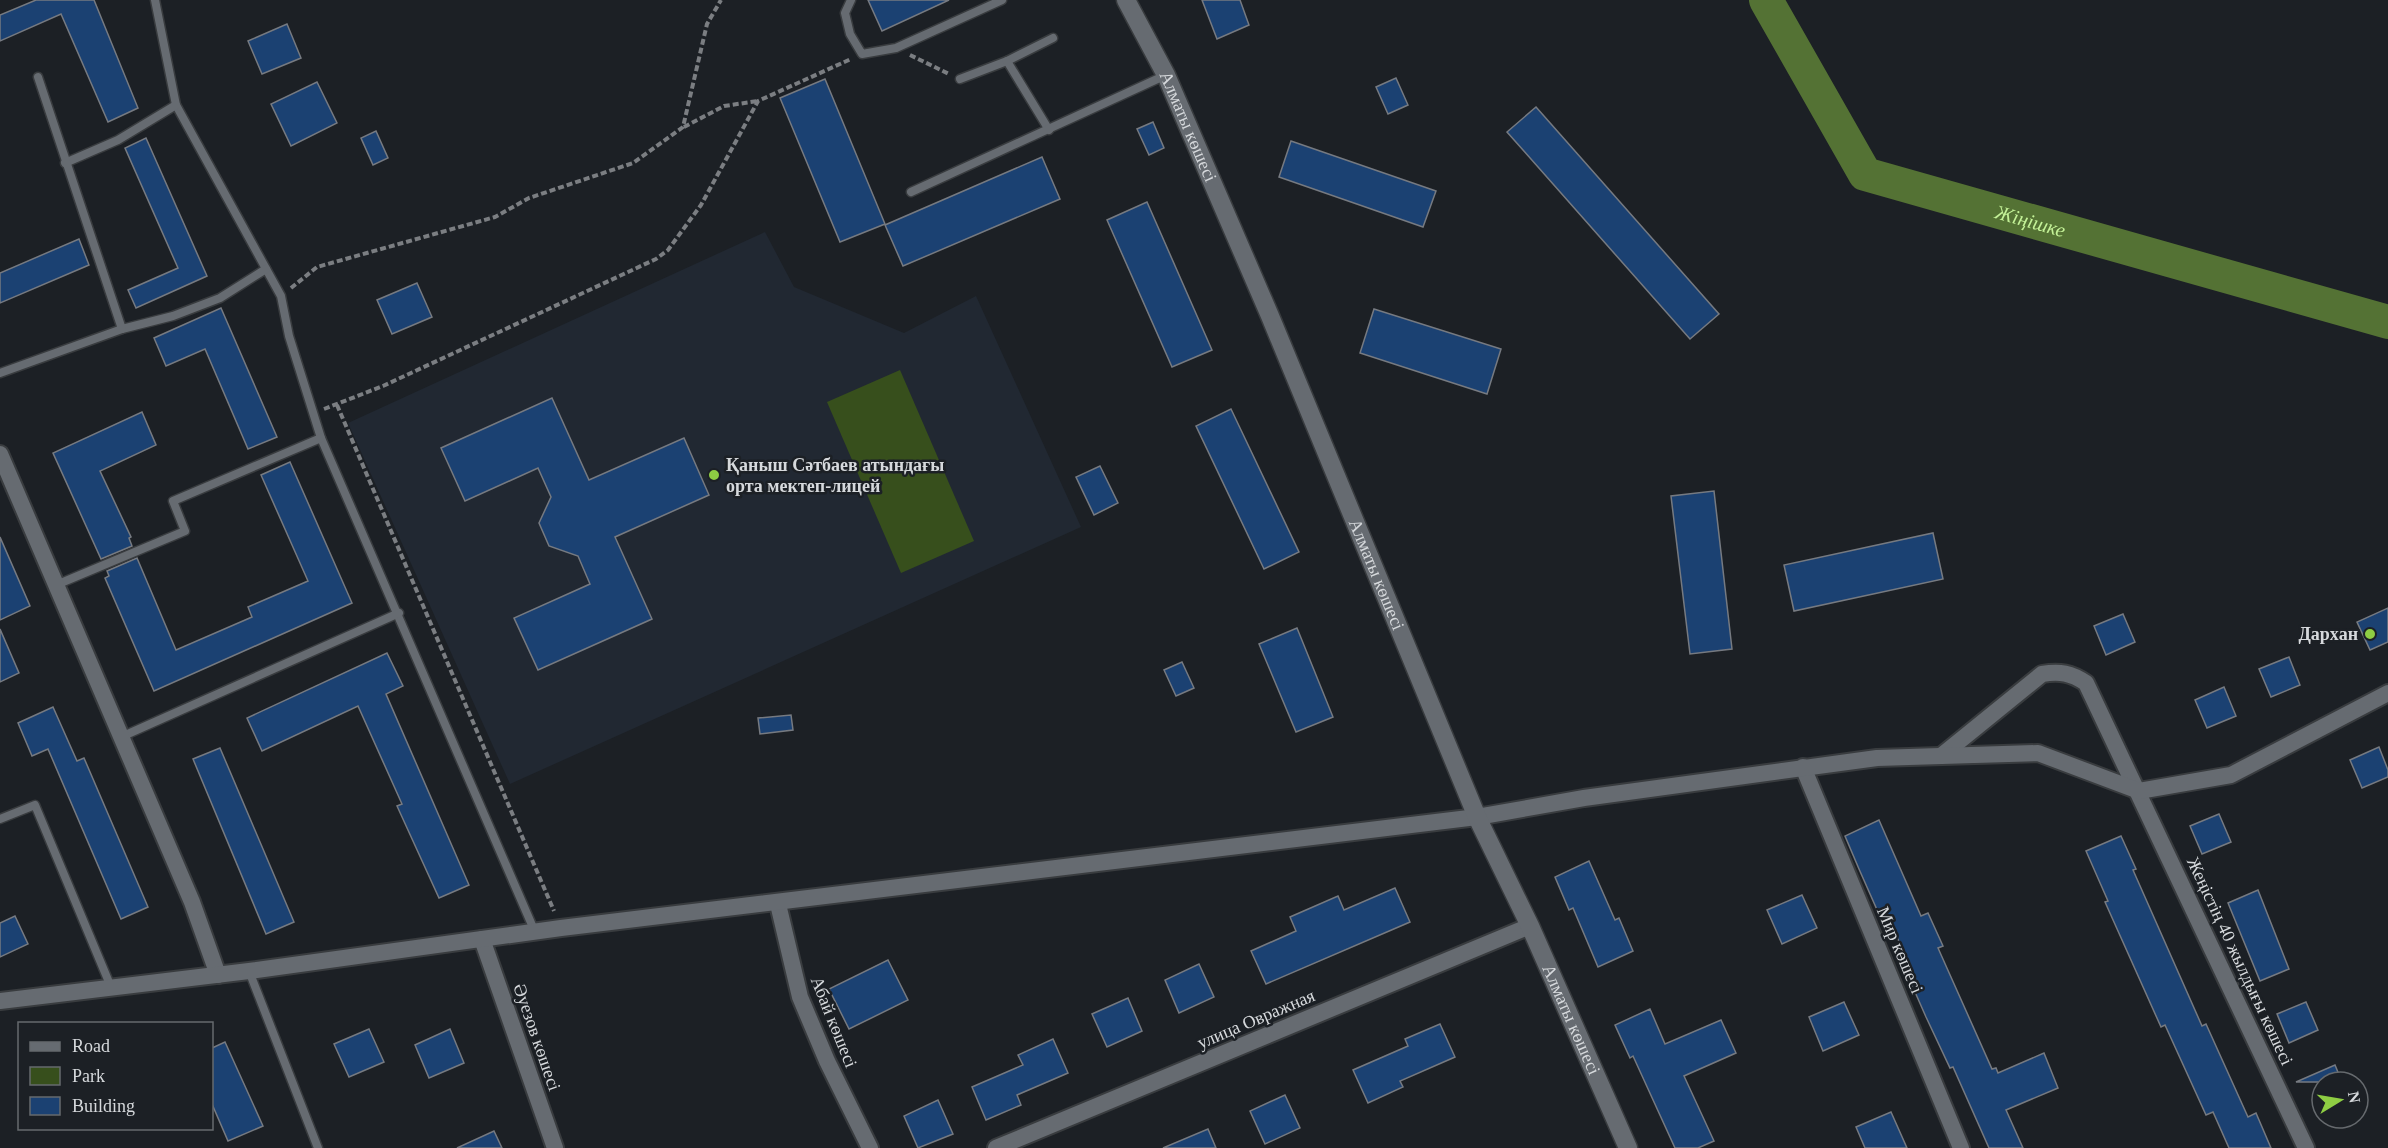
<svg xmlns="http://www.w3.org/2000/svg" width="2388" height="1148" viewBox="0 0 2388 1148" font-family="'Times New Roman',serif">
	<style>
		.built { fill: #212832 }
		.green { fill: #374f1c }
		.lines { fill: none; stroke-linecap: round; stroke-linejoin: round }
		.river { stroke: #547234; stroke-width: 34 }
		.building { fill: #1b4172; stroke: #767a81; stroke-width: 1.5 }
		.lane-casing { stroke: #393c3f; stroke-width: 11 }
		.street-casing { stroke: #393c3f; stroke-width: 20 }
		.secondary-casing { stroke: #393c3f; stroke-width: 21 }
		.path { stroke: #7b7e82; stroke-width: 4; stroke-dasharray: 6 3; stroke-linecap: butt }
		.lane { stroke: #666b71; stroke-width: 8 }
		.street { stroke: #666b71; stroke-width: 16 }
		.secondary { stroke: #666b71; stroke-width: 18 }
		.poi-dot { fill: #8ecd43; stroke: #1c2025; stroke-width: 2 }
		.labels { text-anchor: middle; stroke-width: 5; stroke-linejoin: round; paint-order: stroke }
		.street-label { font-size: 18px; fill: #d6d9dc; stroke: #1c2025 }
		.poi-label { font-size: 18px; font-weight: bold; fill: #d6d9dc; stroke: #1c2025; text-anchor: start }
		.water-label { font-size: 20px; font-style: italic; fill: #c4f298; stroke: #1c2025 }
	</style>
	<rect width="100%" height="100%" fill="#1c2025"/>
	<polygon class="built" points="765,232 794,287 904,333 976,296 1081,527 510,784 348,423"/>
	<polygon class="green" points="900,370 974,541 901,573 827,402"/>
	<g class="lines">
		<path class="river" id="s1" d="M1766 0 1865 174 2388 322"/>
	</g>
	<g class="building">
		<polygon points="36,0 94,0 138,108 108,122 61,14 0,41 0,15"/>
		<polygon points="868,0 949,0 882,31"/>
		<polygon points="1202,0 1240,0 1249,25 1217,39"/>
		<polygon points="287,24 301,58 262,74 248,41"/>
		<polygon points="1396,78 1408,105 1388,114 1376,87"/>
		<polygon points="825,79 885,224 840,242 780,98"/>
		<polygon points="317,82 337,123 291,146 271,104"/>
		<polygon points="1536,107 1719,314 1690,339 1507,132"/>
		<polygon points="1153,122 1164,148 1149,155 1137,129"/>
		<polygon points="376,131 388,158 373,165 361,138"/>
		<polygon points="146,138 207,276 136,308 128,290 178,268 125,148"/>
		<polygon points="1291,141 1436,191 1423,227 1279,177"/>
		<polygon points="1042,157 1060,199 903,266 885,225"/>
		<polygon points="1147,202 1212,350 1172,367 1107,220"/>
		<polygon points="79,239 89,265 0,303 0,273"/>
		<polygon points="417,283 432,317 392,334 377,300"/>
		<polygon points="221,308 277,437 248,449 205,349 166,366 154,338"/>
		<polygon points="1374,309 1501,349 1487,394 1360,353"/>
		<polygon points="552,398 589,480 684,438 709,495 615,537 652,619 538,670 514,618 590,584 578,556 549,546 539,523 551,497 538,468 465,501 441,448"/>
		<polygon points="1231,409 1299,552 1264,569 1196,426"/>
		<polygon points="142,412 156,445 100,471 131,537 129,538 132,546 101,559 53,453"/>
		<polygon points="290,462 352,603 154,691 105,578 109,576 107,571 137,558 176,650 252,617 248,607 308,581 261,475"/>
		<polygon points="1100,466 1118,503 1094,515 1076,477"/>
		<polygon points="1714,491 1732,649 1690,654 1671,496"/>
		<polygon points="1933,533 1943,579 1794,611 1784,565"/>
		<polygon points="0,537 30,606 0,620"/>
		<polygon points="2388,608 2388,642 2370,650 2357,622"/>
		<polygon points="2123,614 2135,642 2106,655 2094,626"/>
		<polygon points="1297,628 1333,717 1296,732 1259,644"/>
		<polygon points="0,629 19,673 0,682"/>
		<polygon points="387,653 403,686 386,694 469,885 439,898 397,806 402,804 358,706 262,751 247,718"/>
		<polygon points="2289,657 2300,685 2271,697 2259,669"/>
		<polygon points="1182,662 1194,688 1176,696 1164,670"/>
		<polygon points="2224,687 2236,716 2207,728 2195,700"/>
		<polygon points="53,707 77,761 84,758 148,907 121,919 48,749 32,756 18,723"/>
		<polygon points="791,715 793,730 760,734 758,718"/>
		<polygon points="2379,747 2388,770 2388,777 2362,788 2350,760"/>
		<polygon points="220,748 294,922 266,934 193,759"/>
		<polygon points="2219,814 2231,842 2202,854 2190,826"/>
		<polygon points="1879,820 1921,916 1928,913 1943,946 1938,948 1992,1069 1996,1068 1998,1073 2044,1053 2058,1088 2006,1110 2023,1148 1989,1148 1953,1067 1950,1068 1926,1017 1911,983 1916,981 1885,909 1878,912 1859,869 1845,836"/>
		<polygon points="2121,836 2136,869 2133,870 2202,1026 2206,1024 2248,1117 2256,1113 2271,1148 2229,1148 2213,1112 2206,1115 2165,1025 2161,1027 2105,902 2108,901 2086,851"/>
		<polygon points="1589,861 1615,920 1619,918 1633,951 1598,967 1573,908 1569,910 1555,877"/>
		<polygon points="1395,888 1410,922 1266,984 1251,951 1296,931 1290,917 1338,896 1344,910"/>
		<polygon points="2258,890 2289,969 2260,981 2228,903"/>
		<polygon points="1802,895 1817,928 1782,944 1767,910"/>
		<polygon points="15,916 28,944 0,957 0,923"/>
		<polygon points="888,960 908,1000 849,1029 829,989"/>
		<polygon points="1199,964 1214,997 1179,1013 1165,980"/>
		<polygon points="1128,998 1142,1031 1107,1047 1092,1014"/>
		<polygon points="1844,1002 1859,1035 1823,1051 1809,1017"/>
		<polygon points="2306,1002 2318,1030 2289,1043 2277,1014"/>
		<polygon points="1650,1009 1665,1044 1721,1020 1736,1053 1684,1076 1714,1141 1698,1148 1675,1148 1633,1056 1630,1058 1615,1025"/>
		<polygon points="1440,1024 1455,1057 1400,1081 1403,1087 1368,1103 1353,1070 1408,1046 1405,1039"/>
		<polygon points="369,1029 384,1062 349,1077 334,1044"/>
		<polygon points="450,1029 464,1063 429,1078 415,1045"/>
		<polygon points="1053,1039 1068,1073 1017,1095 1021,1105 986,1120 972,1087 1023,1065 1018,1055"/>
		<polygon points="225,1042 263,1126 228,1141 212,1104 212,1048"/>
		<polygon points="2335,1065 2342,1082 2296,1082"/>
		<polygon points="1285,1095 1300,1128 1265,1144 1250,1111"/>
		<polygon points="938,1100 953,1134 918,1148 904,1116"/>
		<polygon points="1891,1112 1907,1148 1865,1148 1856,1127"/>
		<polygon points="1208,1129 1216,1148 1163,1148"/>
		<polygon points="494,1131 502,1148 457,1148"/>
	</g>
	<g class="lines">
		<g class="lane-casing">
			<g id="lane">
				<polyline points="155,0 176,105 281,296 289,336 321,438 535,932"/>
				<polyline points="851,0 845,13 850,34 862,54 896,48 1002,0"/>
				<polyline points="960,79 1007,61"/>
				<polyline points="1049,130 1007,61 1053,38"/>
				<polyline points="65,163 118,140 176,105"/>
				<polyline points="911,192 1166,75"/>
				<polyline points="122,329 173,316 220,298 266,269"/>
				<polyline points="0,373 122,329 38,77"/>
				<polyline points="56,585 185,531 173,501 321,438"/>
				<polyline points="121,737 399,613"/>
				<polyline points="0,819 35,805 111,987"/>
				<polyline points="249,971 318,1148"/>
			</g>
		</g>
		<g class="street-casing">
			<g id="street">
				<polyline points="0,454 192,902 218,975"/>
				<path d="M1941 756 2042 674C2060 671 2071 673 2086 683L2306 1148"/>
				<polyline points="1803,767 1961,1148"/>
				<polyline points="778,904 800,997 827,1061 870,1148"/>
				<polyline points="482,939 555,1148"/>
				<polyline points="0,1001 249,971 561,928 1477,817 1584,798 1877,758 2038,753 2139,791 2231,775 2388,693"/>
				<polyline points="996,1148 1530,926"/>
			</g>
		</g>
		<g class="secondary-casing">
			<g id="secondary">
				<path id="s2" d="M1126 0 1166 75 1270 316 1477 817 1530 926 1628 1148"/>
			</g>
		</g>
		<g class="path">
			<polyline points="910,55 949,74"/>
			<polyline points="684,127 724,106 758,101"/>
			<polyline points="291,288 317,267 495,217 529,198 633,163 683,127 707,24 721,0"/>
			<polyline points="337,405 554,911"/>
			<polyline points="324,409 383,386 656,259 668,250 701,205 758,101 851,59"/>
		</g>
		<use href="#lane" class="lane"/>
		<use href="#street" class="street"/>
		<use href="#secondary" class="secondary"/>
	</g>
	<g class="poi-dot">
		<circle cx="714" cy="475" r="6"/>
		<circle cx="2370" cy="634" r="6"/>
	</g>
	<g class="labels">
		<g class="street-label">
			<text dy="6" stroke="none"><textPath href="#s2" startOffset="141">Алматы көшесі</textPath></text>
			<text dy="6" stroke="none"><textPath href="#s2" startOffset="627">Алматы көшесі</textPath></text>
			<text transform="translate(1900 950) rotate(67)" y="6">Мир көшесі</text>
			<text transform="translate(2240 961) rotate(65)" y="6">Жеңістің 40 жылдығы көшесі</text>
			<text transform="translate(1256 1019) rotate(-23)" y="6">улица Овражная</text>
			<text dy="6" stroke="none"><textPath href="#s2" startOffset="1113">Алматы көшесі</textPath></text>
			<text transform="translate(834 1022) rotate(68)" y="6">Абай көшесі</text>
			<text transform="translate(537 1037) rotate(71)" y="6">Әуезов көшесі</text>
		</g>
		<g class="poi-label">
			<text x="726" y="471">Қаныш Сәтбаев атындағы<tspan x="726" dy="21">орта мектеп-лицей</tspan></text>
			<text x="2358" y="640" text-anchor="end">Дархан</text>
		</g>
		<g class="water-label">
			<text dy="7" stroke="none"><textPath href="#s1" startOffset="372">Жіңішке</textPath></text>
		</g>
	</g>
	<rect x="18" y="1022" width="195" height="108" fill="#1c2025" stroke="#666a6e" stroke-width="1.5"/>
	<rect x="30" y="1042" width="30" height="9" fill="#666b71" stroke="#666a6e" stroke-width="1.5"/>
	<text x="72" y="1052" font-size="18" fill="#d6d9dc">Road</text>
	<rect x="30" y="1067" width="30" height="18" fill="#374f1c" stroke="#666a6e" stroke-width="1.5"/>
	<text x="72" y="1082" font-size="18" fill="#d6d9dc">Park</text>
	<rect x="30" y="1097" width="30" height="18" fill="#1b4172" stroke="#666a6e" stroke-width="1.5"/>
	<text x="72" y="1112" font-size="18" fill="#d6d9dc">Building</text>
	<g transform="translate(2340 1100) rotate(79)"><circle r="28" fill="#1c2025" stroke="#666a6e" stroke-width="1.5"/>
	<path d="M0-4.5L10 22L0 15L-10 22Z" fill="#8ecd43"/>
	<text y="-9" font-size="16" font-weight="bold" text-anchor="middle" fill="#d6d9dc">N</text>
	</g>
</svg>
